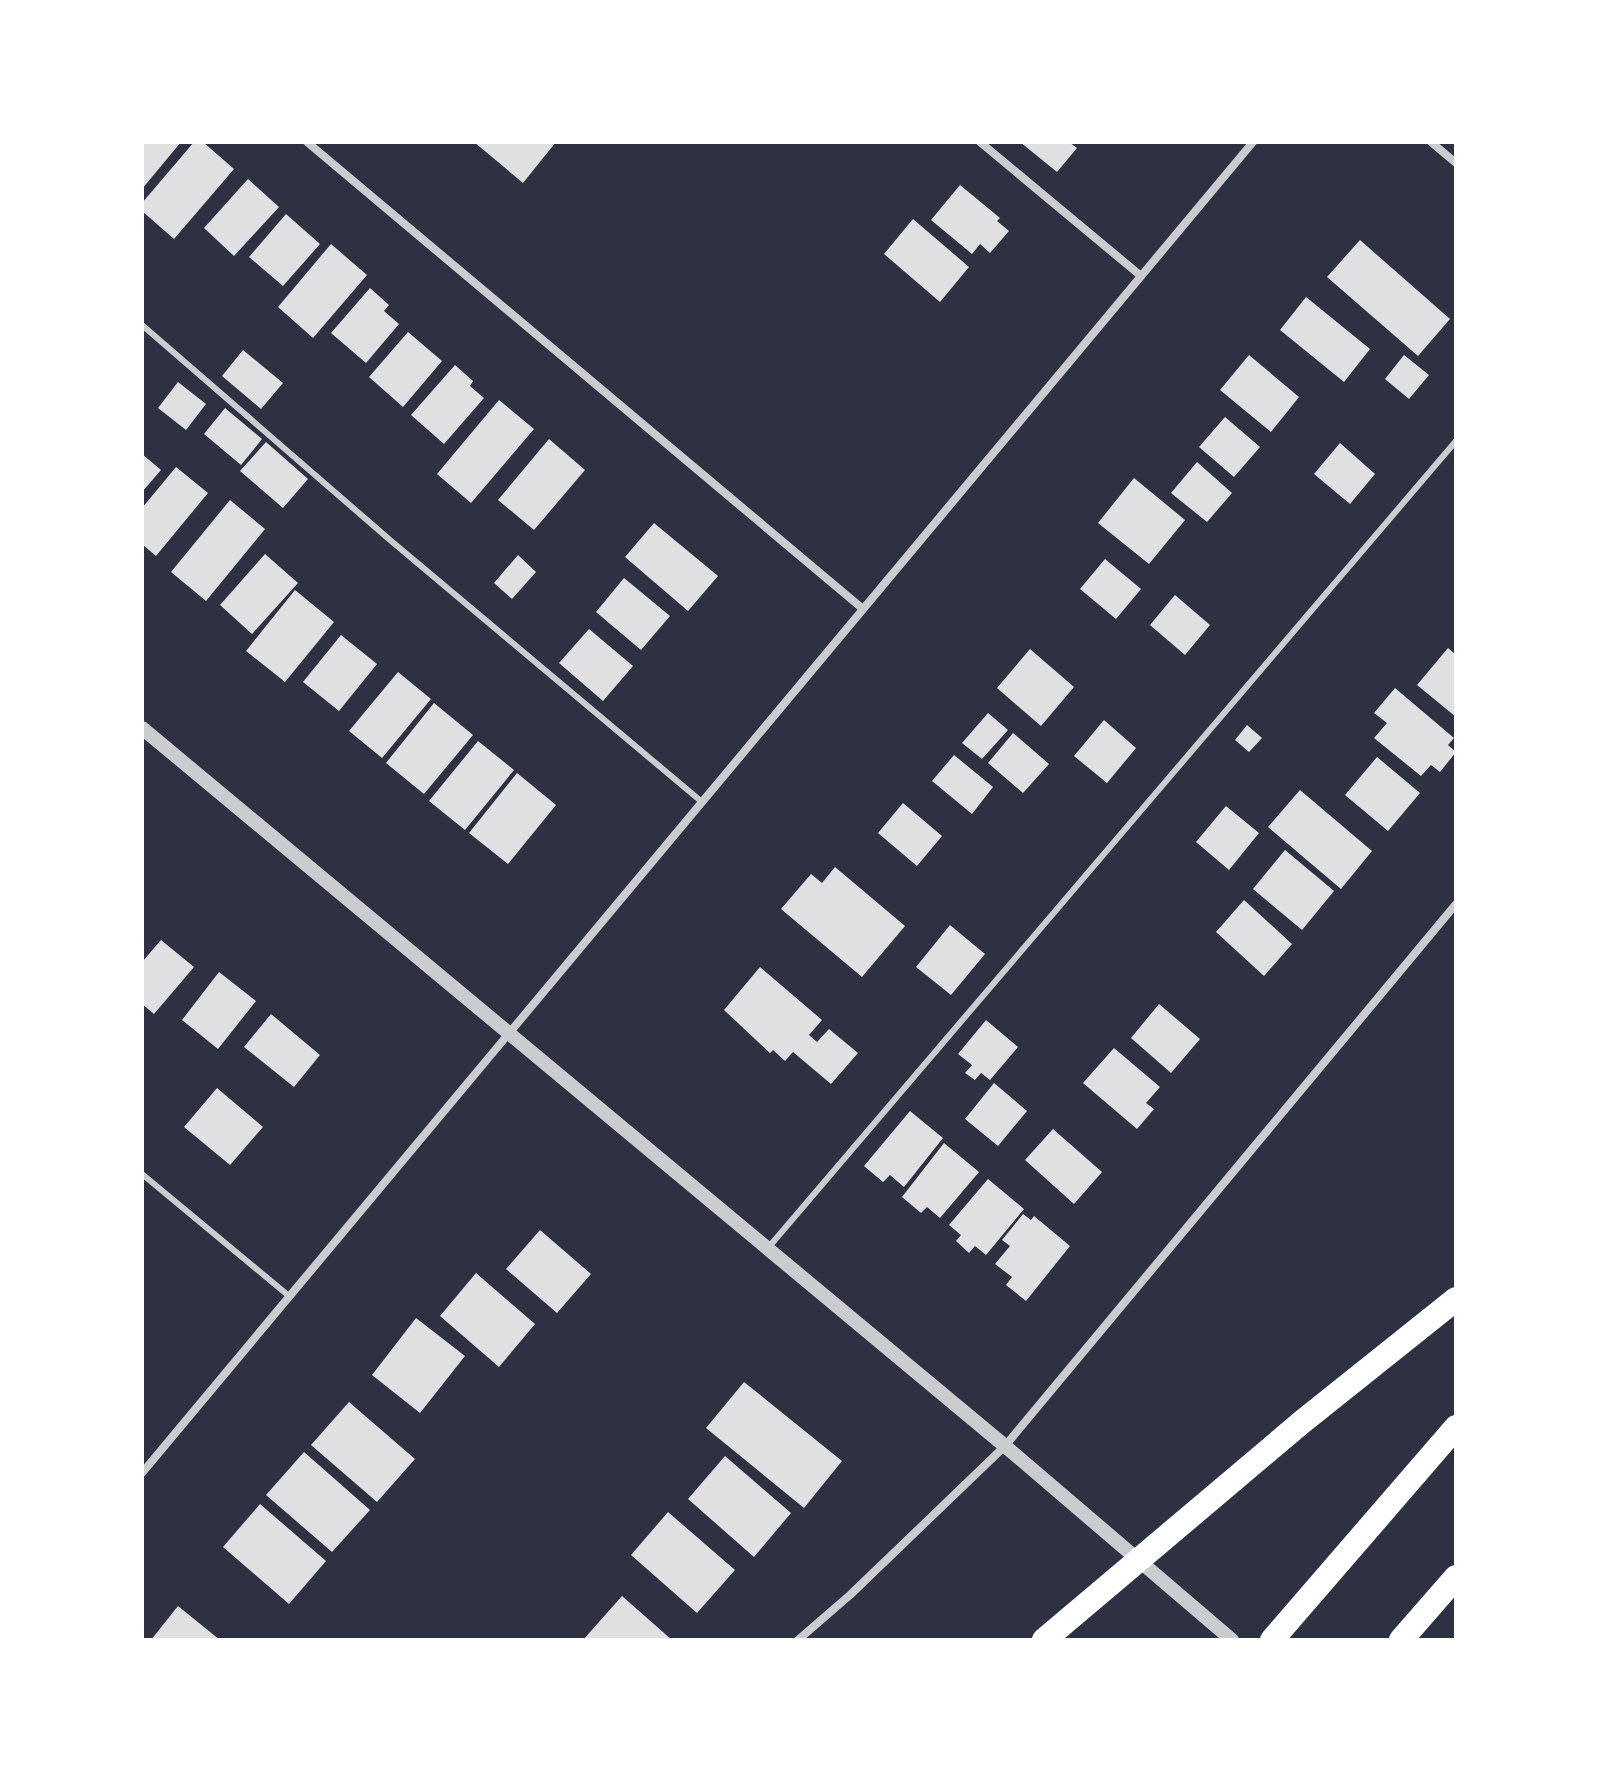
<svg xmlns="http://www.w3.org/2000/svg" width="1598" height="1782" viewBox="0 0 1598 1782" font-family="'Open Sans',sans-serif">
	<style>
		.building { fill: #e0e0e3 }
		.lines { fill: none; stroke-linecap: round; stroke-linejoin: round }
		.service { stroke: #caccd0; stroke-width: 6 }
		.minor { stroke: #caccd0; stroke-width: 8 }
		.tertiary { stroke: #caccd0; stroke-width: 14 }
		.motorway { stroke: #fff; stroke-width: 24 }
	</style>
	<rect width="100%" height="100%" fill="#2d3142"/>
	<g class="building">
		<polygon points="142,142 181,142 142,189"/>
		<polygon points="194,142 203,142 234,169 174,239 142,211 142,203"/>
		<polygon points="474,142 556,142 523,183"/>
		<polygon points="1020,142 1069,142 1077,148 1057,172"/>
		<polygon points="248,179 279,207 234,256 204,228"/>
		<polygon points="960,185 1000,218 997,221 1009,231 990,253 980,244 972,254 931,220"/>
		<polygon points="286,214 320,244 283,286 249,257"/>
		<polygon points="913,219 969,267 940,302 884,254"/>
		<polygon points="1360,240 1450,319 1418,356 1327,277"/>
		<polygon points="331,244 367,275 313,338 278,307"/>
		<polygon points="370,288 389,305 384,311 399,324 366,363 331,333"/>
		<polygon points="1306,297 1370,349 1344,382 1280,330"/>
		<polygon points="408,332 442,361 403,407 369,377"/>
		<polygon points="243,350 283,383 261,409 222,376"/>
		<polygon points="1249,355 1299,397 1271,432 1220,390"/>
		<polygon points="1404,355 1429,375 1409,399 1385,379"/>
		<polygon points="455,365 473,381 470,386 484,398 444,444 411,415"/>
		<polygon points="178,382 206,404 186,430 158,408"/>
		<polygon points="499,400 534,429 471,503 437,474"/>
		<polygon points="225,408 262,439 241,465 204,434"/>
		<polygon points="1225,417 1260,447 1234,477 1199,447"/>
		<polygon points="549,439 585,470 534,530 498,500"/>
		<polygon points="266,442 308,479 283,508 240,471"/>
		<polygon points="1340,443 1375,474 1350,504 1314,474"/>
		<polygon points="142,454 161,470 142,492"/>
		<polygon points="1197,462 1232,493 1207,522 1171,493"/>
		<polygon points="176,467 208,493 156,556 142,544 142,508"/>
		<polygon points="1134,478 1185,520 1149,564 1098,523"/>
		<polygon points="230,500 265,529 206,601 171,572"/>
		<polygon points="654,523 718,576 688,611 625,557"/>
		<polygon points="265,554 298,583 252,634 220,605"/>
		<polygon points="518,555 536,572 512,599 494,583"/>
		<polygon points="1105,559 1141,589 1116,619 1080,589"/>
		<polygon points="624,578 670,616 641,650 596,612"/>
		<polygon points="295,590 334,622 285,682 246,651"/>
		<polygon points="1175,595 1210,625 1185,655 1150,625"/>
		<polygon points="589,629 633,666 603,701 559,663"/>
		<polygon points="341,635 377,664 339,711 303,682"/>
		<polygon points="1448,648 1456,655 1456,717 1417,685"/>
		<polygon points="1030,649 1074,687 1041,726 997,688"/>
		<polygon points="398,672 431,699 382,758 349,731"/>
		<polygon points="1395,688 1454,738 1448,745 1456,752 1440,772 1431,765 1421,776 1374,738 1387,723 1374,713"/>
		<polygon points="434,703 473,735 424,794 386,763"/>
		<polygon points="988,713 1008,730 982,759 962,743"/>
		<polygon points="1104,720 1136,748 1107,783 1074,756"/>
		<polygon points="1247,725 1262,738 1249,752 1235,740"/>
		<polygon points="1013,733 1049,764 1023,793 988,763"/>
		<polygon points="478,741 514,770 465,830 429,801"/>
		<polygon points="954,755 993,787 972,814 932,781"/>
		<polygon points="1377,757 1420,793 1388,831 1345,795"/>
		<polygon points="517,773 556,805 508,864 469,833"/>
		<polygon points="1300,790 1372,851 1341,889 1268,827"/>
		<polygon points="903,803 942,836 917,866 878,833"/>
		<polygon points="1226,806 1259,833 1229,870 1196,842"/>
		<polygon points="1285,850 1334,891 1302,930 1253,889"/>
		<polygon points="835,867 905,926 862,977 781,909 811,874 822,883"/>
		<polygon points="1244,900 1292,944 1264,976 1216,932"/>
		<polygon points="950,925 985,954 951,995 916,967"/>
		<polygon points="161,940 194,967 154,1014 142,1004 142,962"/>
		<polygon points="760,967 822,1020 809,1035 817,1042 829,1029 858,1053 831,1084 793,1052 785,1061 773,1050 770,1053 724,1010"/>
		<polygon points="219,972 256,1001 218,1049 182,1020"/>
		<polygon points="1159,1004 1200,1039 1171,1073 1131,1038"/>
		<polygon points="271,1014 320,1055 294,1087 244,1047"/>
		<polygon points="986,1020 1018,1047 990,1080 981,1073 975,1080 965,1073 972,1065 958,1054"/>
		<polygon points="1114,1048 1160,1087 1146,1103 1154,1109 1137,1129 1083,1083"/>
		<polygon points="994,1083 1027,1111 998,1146 965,1119"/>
		<polygon points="217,1088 263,1127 230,1165 184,1127"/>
		<polygon points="910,1111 943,1138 904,1187 890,1175 883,1182 864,1166"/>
		<polygon points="1053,1129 1102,1172 1074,1204 1025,1160"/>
		<polygon points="944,1143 979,1172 940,1218 927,1207 921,1213 902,1197"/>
		<polygon points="988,1179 1024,1209 986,1255 975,1246 969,1253 956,1241 961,1235 949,1225"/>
		<polygon points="1023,1214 1031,1220 1034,1216 1070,1246 1026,1301 1006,1285 1012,1277 995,1264 1010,1246 1002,1240"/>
		<polygon points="540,1230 591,1274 557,1313 506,1269"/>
		<polygon points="476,1273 535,1324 499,1367 440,1316"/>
		<polygon points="416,1318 465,1356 420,1413 372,1375"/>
		<polygon points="744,1382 842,1461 804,1508 706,1428"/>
		<polygon points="349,1402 415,1459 377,1502 311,1445"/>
		<polygon points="304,1452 370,1510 332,1552 266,1495"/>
		<polygon points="725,1456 791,1513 754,1557 688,1499"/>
		<polygon points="260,1504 326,1561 289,1604 223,1547"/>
		<polygon points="668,1512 735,1570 697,1613 631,1555"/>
		<polygon points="622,1596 672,1640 583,1640"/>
		<polygon points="178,1606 220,1640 151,1640"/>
	</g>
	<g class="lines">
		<g class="service">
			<polyline points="142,325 390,540 702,802"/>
			<polyline points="142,1174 289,1296"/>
			<polyline points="768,1248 1456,441"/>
		</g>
		<g class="minor">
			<polyline points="307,142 863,609"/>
			<polyline points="980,142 1141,276"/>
			<polyline points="1431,142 1456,163"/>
			<polyline points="142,1473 1253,142"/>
			<polyline points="798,1640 850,1595 1005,1446 1456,904"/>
		</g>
		<polyline class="tertiary" points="142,728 1005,1446 1232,1640"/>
		<g class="motorway">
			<polyline points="1044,1640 1302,1422 1456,1299"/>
			<polyline points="1272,1640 1456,1427"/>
			<polyline points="1401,1640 1456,1577"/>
		</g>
	</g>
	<rect width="1598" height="1782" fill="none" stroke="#ffffff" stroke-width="288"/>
</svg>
